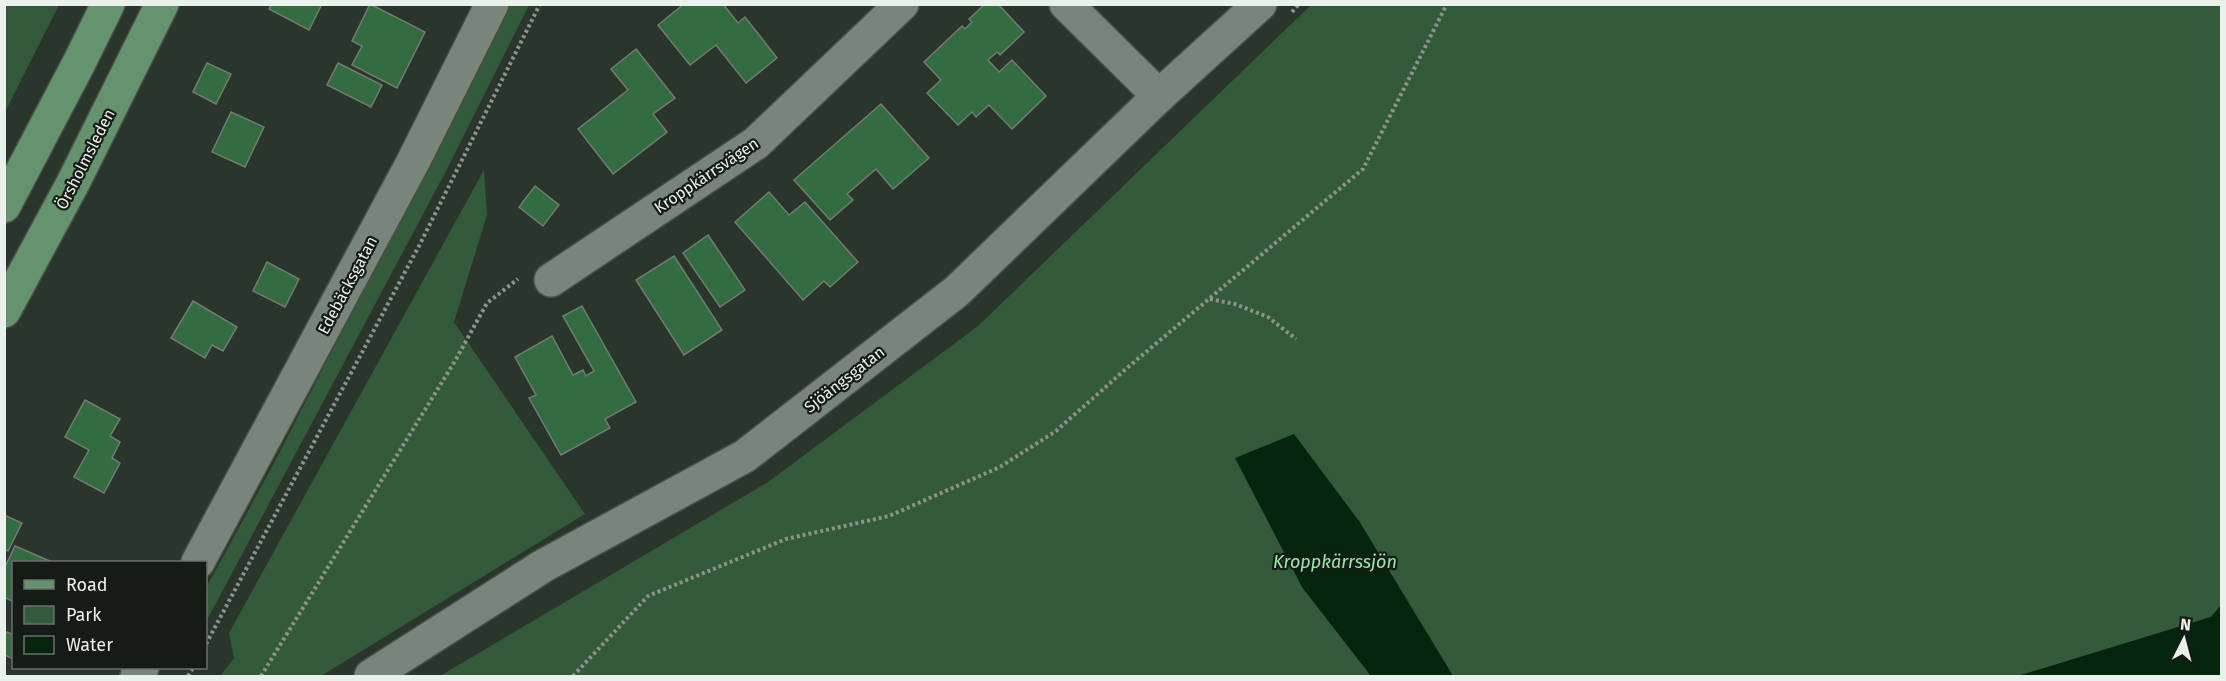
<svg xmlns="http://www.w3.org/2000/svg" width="2226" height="681" viewBox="0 0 2226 681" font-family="'Fira Sans',sans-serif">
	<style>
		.green { fill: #335a3b }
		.water { fill: #06250f }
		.building { fill: #326c40; stroke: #717c72; stroke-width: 1.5 }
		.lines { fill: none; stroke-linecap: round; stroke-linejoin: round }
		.minor-casing { stroke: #474f48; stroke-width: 36 }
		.primary-casing { stroke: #474f48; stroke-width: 36 }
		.path { stroke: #8b938c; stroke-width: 4; stroke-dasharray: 3 3; stroke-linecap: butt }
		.minor { stroke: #79857b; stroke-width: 33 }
		.primary { stroke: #64936e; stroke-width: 33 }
		.labels { text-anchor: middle; stroke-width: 4.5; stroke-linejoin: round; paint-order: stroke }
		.street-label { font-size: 16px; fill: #eaf0eb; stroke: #161b17 }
		.water-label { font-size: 18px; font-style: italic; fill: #97eaa8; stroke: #161b17 }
	</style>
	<rect width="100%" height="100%" fill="#2a352c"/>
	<g class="green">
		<polygon points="5,4 59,5 5,112 4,5"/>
		<polygon points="510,5 529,5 445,173 206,622 206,588 274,463"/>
		<polygon points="1311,5 2221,5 2222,605 2211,617 2018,676 1453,676 1359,521 1302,587 1371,676 440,676 768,482 978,326"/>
		<polygon points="484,170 487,215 454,322 585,514 321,676 220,676 234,658 229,633"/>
	</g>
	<g class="water">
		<polygon points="1294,434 1359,521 1453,676 1371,676 1302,587 1235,458"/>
		<polygon points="2221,605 2221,676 2018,676 2211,617"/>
	</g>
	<g class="building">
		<polygon points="272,4 322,4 309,30 269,9"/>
		<polygon points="370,4 425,32 397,88 352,65 362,46 352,41"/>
		<polygon points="684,4 723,4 738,23 745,17 777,58 746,83 716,45 690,65 658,25"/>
		<polygon points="985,4 998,4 1024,32 1000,55 997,52 988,60 999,72 1012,60 1046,96 1012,129 989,105 976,117 972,112 958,125 927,93 941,80 924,62 962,26 965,29 972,22 969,19"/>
		<polygon points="636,49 675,98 653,114 667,132 613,174 578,129 628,90 611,69"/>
		<polygon points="207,63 231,74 216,104 193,92"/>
		<polygon points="338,63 382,85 371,107 327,85"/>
		<polygon points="881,104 929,158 893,189 876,169 847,194 853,200 830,220 794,180"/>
		<polygon points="231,112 264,127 245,167 212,152"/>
		<polygon points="535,186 559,205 543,226 519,207"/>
		<polygon points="769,192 789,215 805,202 858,262 830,287 824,281 803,300 735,222"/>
		<polygon points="708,235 745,290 720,307 683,253"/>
		<polygon points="674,256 722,330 684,355 636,280"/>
		<polygon points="267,262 299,279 285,307 253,291"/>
		<polygon points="193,301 237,327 223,351 212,345 205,358 171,338"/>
		<polygon points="582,306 636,402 605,419 610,428 561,455 529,398 536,395 515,357 552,336 573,375 583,370 586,376 594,371 563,316"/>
		<polygon points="85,400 120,419 110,436 120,442 112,458 120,463 104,493 74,477 89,450 65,437"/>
		<polygon points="4,515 22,523 8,551 4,549"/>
		<polygon points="15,546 52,562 14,562 14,602 4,597 4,569"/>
		<polygon points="7,632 14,635 14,659 4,655 4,637"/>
	</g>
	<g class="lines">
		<g class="minor-casing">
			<g id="minor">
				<polyline points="1066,4 1159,96"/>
				<polyline points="551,280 756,143 902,4"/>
				<polyline points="198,562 413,162 492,4"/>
				<polyline points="137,676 142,668"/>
				<polyline points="371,676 543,566 745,456 957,291 1159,96 1260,4"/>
			</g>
		</g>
		<g class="primary-casing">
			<g id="primary">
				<polyline points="4,206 80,61 108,4"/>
				<polyline points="4,311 73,183 162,4"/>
			</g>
		</g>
		<g class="path">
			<polyline points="1292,12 1299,4"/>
			<polyline points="1210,299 1235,304 1268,317 1296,339"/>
			<polyline points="206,644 420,244 540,4"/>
			<polyline points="188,676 193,668"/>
			<polyline points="261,676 455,361 487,303 518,279"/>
			<polyline points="573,676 648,596 786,539 889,516 1000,467 1056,431 1127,368 1363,169 1447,4"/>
		</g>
		<use href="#minor" class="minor"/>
		<use href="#primary" class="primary"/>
	</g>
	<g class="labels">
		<g class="street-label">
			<text transform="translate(85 159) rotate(-63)" y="6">Örsholmsleden</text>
			<text transform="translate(706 175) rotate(-34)" y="6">Kroppkärrsvägen</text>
			<text transform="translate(347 285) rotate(-62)" y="6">Edebäcksgatan</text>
			<text transform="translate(844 379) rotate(-38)" y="6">Sjöängsgatan</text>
		</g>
		<g class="water-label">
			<text x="1335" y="568">Kroppkärrssjön</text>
		</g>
	</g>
	<rect width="2226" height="681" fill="none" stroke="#eaf0eb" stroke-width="12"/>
	<rect x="12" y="561" width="195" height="108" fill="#161b17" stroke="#6b706c" stroke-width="1.5"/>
	<rect x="24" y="580" width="30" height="9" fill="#64936e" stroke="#6b706c" stroke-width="1.5"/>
	<text x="66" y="591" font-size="18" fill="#eaf0eb">Road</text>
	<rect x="24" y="606" width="30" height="18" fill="#335a3b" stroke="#6b706c" stroke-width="1.5"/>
	<text x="66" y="621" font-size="18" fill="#eaf0eb">Park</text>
	<rect x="24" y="636" width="30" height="18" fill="#06250f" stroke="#6b706c" stroke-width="1.5"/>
	<text x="66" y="651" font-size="18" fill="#eaf0eb">Water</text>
	<g transform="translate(2184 639) rotate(6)" stroke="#161b17" stroke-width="4.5" paint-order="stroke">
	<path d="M0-4.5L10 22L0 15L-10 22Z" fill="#eaf0eb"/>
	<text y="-9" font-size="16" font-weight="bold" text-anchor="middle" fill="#eaf0eb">N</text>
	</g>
</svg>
